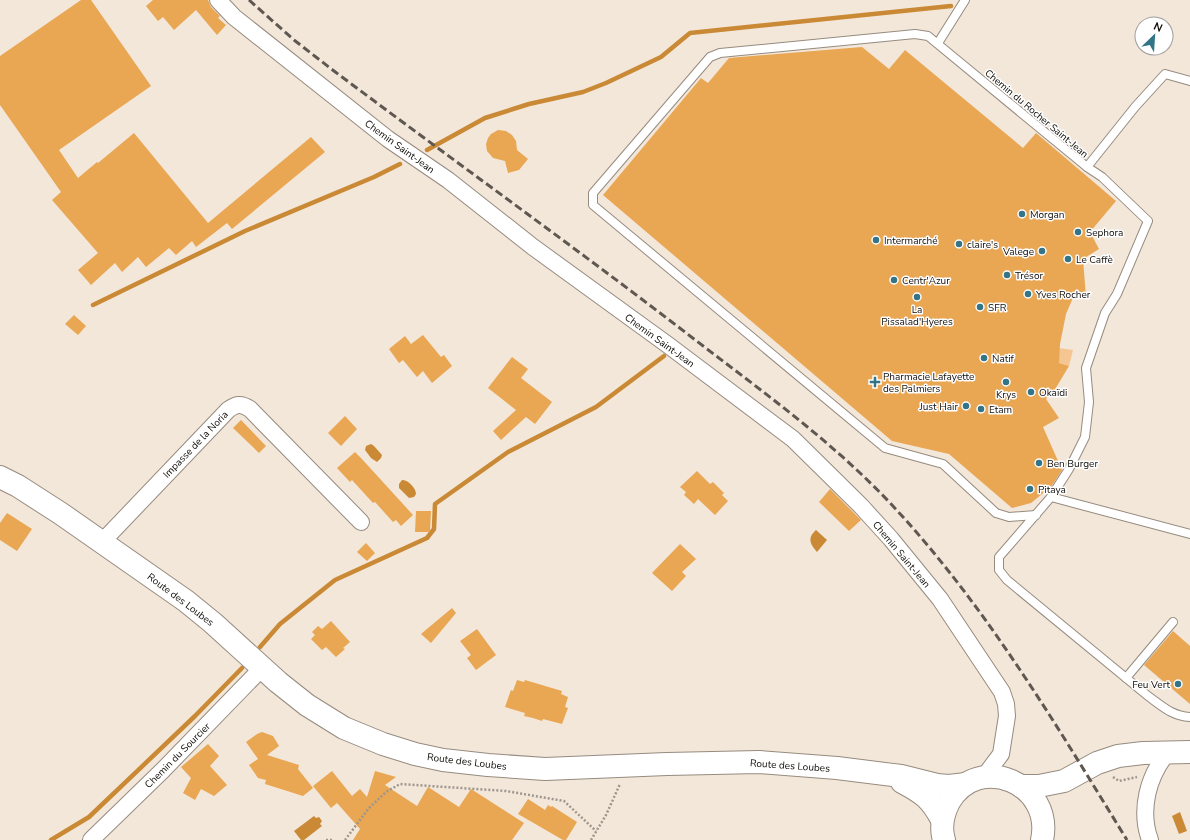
<svg xmlns="http://www.w3.org/2000/svg" width="1190" height="840" viewBox="0 0 1190 840" font-family="'Nunito Sans',sans-serif">
	<style>
		.green { fill: #f5c691 }
		.water { fill: #ca8934 }
		.lines { fill: none; stroke-linecap: round; stroke-linejoin: round }
		.stream { stroke: #ca8934; stroke-width: 4.5 }
		.building { fill: #e9a653 }
		.service-casing { stroke: #968b7f; stroke-width: 10 }
		.minor-casing { stroke: #968b7f; stroke-width: 18 }
		.secondary-casing { stroke: #968b7f; stroke-width: 24 }
		.path { stroke: #9e968c; stroke-width: 2.5; stroke-dasharray: 2 2; stroke-linecap: butt }
		.service { stroke: #fff; stroke-width: 8 }
		.minor { stroke: #fff; stroke-width: 16 }
		.secondary { stroke: #fff; stroke-width: 22 }
		.rail { stroke: #5e5851; stroke-width: 3; stroke-dasharray: 8 4; stroke-linecap: butt }
		.poi-dot { fill: #337487; stroke: #fff; stroke-width: 1.5 }
		.labels { text-anchor: middle; stroke-width: 3; stroke-linejoin: round; paint-order: stroke }
		.street-label { font-size: 10px; fill: #100d08; stroke: #fff }
		.poi-label { font-size: 10px; fill: #100d08; stroke: #fff; text-anchor: start }
	</style>
	<rect width="100%" height="100%" fill="#f3e7da"/>
	<polygon class="green" points="1059,348 1073,350 1069,366 1059,363"/>
	<g class="water">
		<polygon points="371,444 374,446 382,455 381,458 377,462 371,458 365,450 366,446"/>
		<path d="M402 480C408 480 416 488 416 494L414 497 409 498 399 488V484Z"/>
		<path d="M816 530 827 540 817 552C810 544 807 538 816 530Z"/>
		<polygon points="1180,812 1187,831 1179,834 1172,816"/>
		<polygon points="314,816 316,818 319,817 322,821 320,824 322,826 304,840 301,840 294,831"/>
	</g>
	<g class="lines">
		<g class="stream">
			<polyline points="427,150 485,118 529,104 583,92 606,83 661,57 690,33 951,6"/>
			<polyline points="93,305 245,231 374,177 400,164"/>
			<polyline points="260,647 280,624 335,580 427,538 434,529 435,504 508,452 596,407 664,356"/>
			<polyline points="51,840 89,817 195,716 242,668"/>
		</g>
	</g>
	<g class="building">
		<polygon points="81,0 91,0 151,86 59,150 78,178 97,162 98,163 134,133 208,223 311,137 325,152 232,229 227,223 196,247 192,241 176,255 169,248 146,267 138,257 122,272 115,263 91,285 78,270 98,253 52,200 61,192 0,105 0,56"/>
		<polygon points="153,0 208,0 211,7 220,16 218,18 226,25 217,35 196,10 174,30 163,17 158,21 146,6"/>
		<polygon points="862,47 889,69 905,50 1023,148 1036,133 1116,201 1090,232 1099,249 1083,259 1086,297 1075,293 1066,314 1060,344 1059,363 1069,366 1054,391 1046,399 1059,418 1043,427 1062,470 1053,484 1047,490 1031,503 1012,508 949,454 892,441 603,195 701,78 708,83 729,58"/>
		<polygon points="498,130 506,131 512,135 516,141 517,150 528,159 519,170 508,173 505,161 493,158 487,151 486,144 488,138 491,134"/>
		<polygon points="74,315 86,326 78,335 65,324"/>
		<polygon points="423,335 441,357 444,355 452,366 432,383 423,371 417,377 403,360 399,363 389,349 405,336 411,344"/>
		<polygon points="512,357 528,369 521,378 552,402 535,424 526,417 501,440 493,431 516,410 488,388"/>
		<polygon points="345,416 357,429 341,446 328,433"/>
		<polygon points="241,420 266,446 259,453 233,428"/>
		<polygon points="355,452 361,458 413,515 401,526 396,520 393,522 375,502 373,503 352,480 350,482 337,468"/>
		<polygon points="697,471 710,484 713,482 724,493 722,495 728,501 715,515 698,499 694,504 684,495 686,492 680,487"/>
		<polygon points="830,489 861,520 849,531 819,502"/>
		<polygon points="416,511 431,511 430,532 415,532"/>
		<polygon points="7,513 32,529 17,551 0,540 0,523"/>
		<polygon points="366,543 375,553 367,561 357,552"/>
		<polygon points="680,544 696,559 682,572 686,576 672,591 652,573"/>
		<polygon points="452,608 456,613 431,643 421,634"/>
		<polygon points="331,621 350,642 343,648 345,649 336,657 326,647 322,650 311,639 315,635 312,632 318,626 322,629"/>
		<polygon points="477,629 496,655 476,670 467,658 471,655 460,641"/>
		<polygon points="1173,631 1190,646 1190,704 1144,665"/>
		<polygon points="517,680 524,682 525,680 562,691 561,694 568,697 565,707 568,708 562,724 543,719 542,721 533,718 524,716 525,713 505,707 511,690 513,691"/>
		<polygon points="262,732 273,736 279,746 267,755 299,765 298,769 313,788 303,796 265,784 266,780 258,778 249,765 258,759 246,742 257,734"/>
		<polygon points="208,744 219,756 210,766 227,785 214,796 201,789 195,800 183,793 191,778 181,767"/>
		<polygon points="332,771 352,796 360,789 367,797 375,771 396,777 385,785 417,806 428,787 459,807 471,789 524,823 512,840 353,840 360,829 337,803 331,808 313,786"/>
		<polygon points="528,799 545,810 548,805 551,807 552,806 577,822 566,840 563,840 518,814"/>
	</g>
	<g class="lines">
		<g class="service-casing">
			<g id="service">
				<polyline points="938,43 965,0"/>
				<polyline points="1087,167 1135,107 1165,74 1190,81"/>
				<path d="M1051 497 999 557V570L1007 580 1148 696C1162 706 1172 716 1190 717"/>
				<polyline points="1036,515 1009,517 996,513 943,464 885,448 593,205 593,193 710,57 720,53 915,34 928,36 1087,167 1102,177 1148,221 1117,294 1105,313 1086,368 1089,402 1085,437 1069,469 1051,497 1190,534"/>
				<polyline points="1126,678 1173,622"/>
			</g>
		</g>
		<g class="minor-casing">
			<g id="minor">
				<polyline points="218,0 234,17 388,139 448,180 533,247 668,345 793,439 861,506 891,539 940,599 1002,692 1006,704 1007,716 1001,754 983,778"/>
				<path d="M102 542 228 410C236 404 241 403 250 409L361 522"/>
				<polyline points="91,840 163,770 262,668"/>
				<path d="M1150 840C1139 810 1148 776 1168 752"/>
			</g>
		</g>
		<g class="secondary-casing">
			<g id="secondary">
				<polyline points="0,477 18,486 60,513 186,601 213,623 278,682 307,705 344,728 383,744 415,754 443,760 488,765 545,769 667,764 759,762 837,768 901,776 937,785 949,786 966,784"/>
				<path d="M902 782C923 793 931 799 942 820"/>
				<polyline points="1021,786 1039,786 1064,781 1097,763 1118,756 1143,753 1190,752"/>
				<path d="M944 840C940 827 943 814 949 802 979 751 1054 784 1042 840"/>
			</g>
		</g>
		<g class="path">
			<polyline points="1113,777 1119,781 1137,777"/>
			<polyline points="326,840 332,840"/>
			<polyline points="345,840 369,808 386,792 400,784 506,791 564,801 596,831"/>
			<polyline points="591,840 606,815 620,784"/>
		</g>
		<use href="#service" class="service"/>
		<use href="#minor" class="minor"/>
		<use href="#secondary" class="secondary"/>
		<path class="rail" d="M249 0 294 40 334 71C454 161 576 248 694 339 763 392 833 442 892 505 986 606 1055 723 1127 840"/>
	</g>
	<g class="poi-dot">
		<circle cx="1022" cy="214" r="4"/>
		<circle cx="1078" cy="232" r="4"/>
		<circle cx="876" cy="240" r="4"/>
		<circle cx="959" cy="244" r="4"/>
		<circle cx="1042" cy="251" r="4"/>
		<circle cx="1068" cy="259" r="4"/>
		<circle cx="1007" cy="275" r="4"/>
		<circle cx="894" cy="280" r="4"/>
		<circle cx="1028" cy="294" r="4"/>
		<circle cx="917" cy="297" r="4"/>
		<circle cx="980" cy="307" r="4"/>
		<circle cx="984" cy="358" r="4"/>
		<path d="M873 376h4v4h4v4h-4v4h-4v-4h-4v-4h4z"/>
		<circle cx="1006" cy="382" r="4"/>
		<circle cx="1031" cy="392" r="4"/>
		<circle cx="966" cy="406" r="4"/>
		<circle cx="981" cy="409" r="4"/>
		<circle cx="1039" cy="463" r="4"/>
		<circle cx="1030" cy="489" r="4"/>
		<circle cx="1178" cy="684" r="4"/>
	</g>
	<g class="labels">
		<g class="street-label">
			<text transform="translate(1037 113) rotate(40)" y="4">Chemin du Rocher Saint-Jean</text>
			<text transform="translate(400 146) rotate(36)" y="4">Chemin Saint-Jean</text>
			<text transform="translate(660 340) rotate(36)" y="4">Chemin Saint-Jean</text>
			<text transform="translate(195 444) rotate(-46)" y="4">Impasse de la Noria</text>
			<text transform="translate(902 554) rotate(50)" y="4">Chemin Saint-Jean</text>
			<text transform="translate(181 599) rotate(37)" y="4">Route des Loubes</text>
			<text transform="translate(177 755) rotate(-45)" y="4">Chemin du Sourcier</text>
			<text transform="translate(467 761) rotate(7)" y="4">Route des Loubes</text>
			<text transform="translate(790 765) rotate(4)" y="4">Route des Loubes</text>
		</g>
		<g class="poi-label">
			<text x="1030" y="218">Morgan</text>
			<text x="1086" y="236">Sephora</text>
			<text x="884" y="244">Intermarché</text>
			<text x="967" y="248">claire's</text>
			<text x="1034" y="255" text-anchor="end">Valege</text>
			<text x="1076" y="263">Le Caffè</text>
			<text x="1015" y="279">Trésor</text>
			<text x="902" y="284">Centr'Azur</text>
			<text x="1036" y="298">Yves Rocher</text>
			<text x="988" y="311">SFR</text>
			<text x="917" y="313" text-anchor="middle">La<tspan x="917" dy="12">Pissalad'Hyeres</tspan></text>
			<text x="992" y="362">Natif</text>
			<text x="883" y="380">Pharmacie Lafayette<tspan x="883" dy="12">des Palmiers</tspan></text>
			<text x="1039" y="396">Okaïdi</text>
			<text x="1006" y="398" text-anchor="middle">Krys</text>
			<text x="958" y="410" text-anchor="end">Just Hair</text>
			<text x="989" y="413">Etam</text>
			<text x="1047" y="467">Ben Burger</text>
			<text x="1038" y="493">Pitaya</text>
			<text x="1170" y="688" text-anchor="end">Feu Vert</text>
		</g>
	</g>
	<g transform="translate(1154 36) rotate(25)"><circle r="19" fill="#ffffff" stroke="#9f9e9c"/>
	<path d="M0-3L7 15L0 10L-7 15Z" fill="#337487"/>
	<text y="-6" font-size="11" font-weight="bold" text-anchor="middle" fill="#100d08">N</text>
	</g>
</svg>
